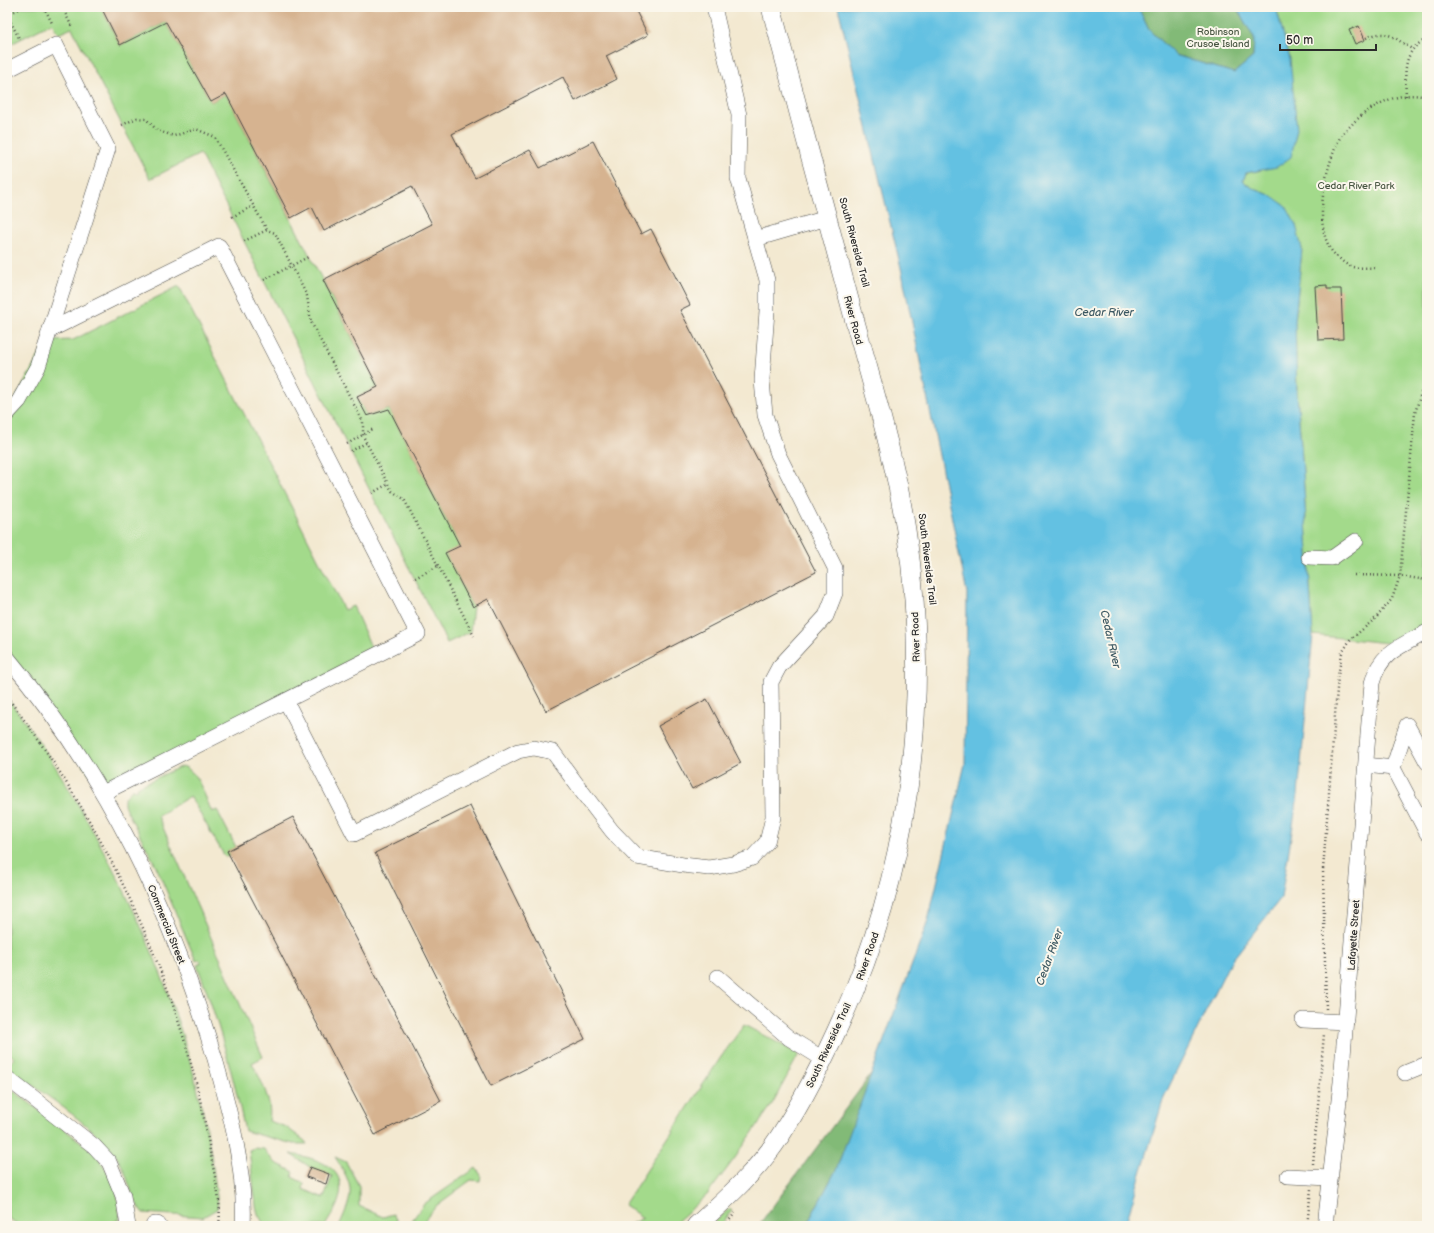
<svg xmlns="http://www.w3.org/2000/svg" width="1434" height="1233" viewBox="0 0 1434 1233" font-family="'Balsamiq Sans',sans-serif">
	<style>
		.green { fill: #a3da8b; stroke: #67825b }
		.forest { fill: #82ba77; stroke: #567251 }
		.water { fill: #64c1e2; stroke: #487686 }
		.building { fill: #d6b390 }
		.lines { fill: none; stroke-linecap: round; stroke-linejoin: round }
		.minor-casing { stroke: #494844; stroke-width: 16 }
		.major-casing { stroke: #494844; stroke-width: 20 }
		.path { stroke: #494844; stroke-width: 2.5; stroke-dasharray: 1 3; stroke-linecap: butt }
		.minor { stroke: #fff; stroke-width: 15 }
		.major { stroke: #fff; stroke-width: 19 }
		.labels { text-anchor: middle; stroke-width: 4; stroke-linejoin: round; paint-order: stroke }
		.park-label { font-size: 10px; fill: #495743; stroke: #fbf7ec }
		.street-label { font-size: 10px; fill: #2b2b2b; stroke: #fbf7ec }
		.water-label { font-size: 11px; font-style: italic; fill: #3c5862; stroke: #fbf7ec }
	</style>
	<rect width="100%" height="100%" fill="#fbf7ec"/>
	<filter id="ink" filterUnits="userSpaceOnUse"><feTurbulence type="fractalNoise" baseFrequency=".025" numOctaves="2"/><feDisplacementMap in="SourceGraphic" scale="8" xChannelSelector="R" yChannelSelector="G"/><feConvolveMatrix kernelMatrix="1 2 1 2 8 2 1 2 1" color-interpolation-filters="sRGB"/></filter>
	<filter id="wash" filterUnits="userSpaceOnUse"><feTurbulence type="fractalNoise" baseFrequency=".012" numOctaves="4" result="noise"/><feDisplacementMap in="SourceGraphic" scale="16" xChannelSelector="R" yChannelSelector="G"/><feGaussianBlur stdDeviation="0.9" result="paint"/><feColorMatrix in="noise" values="0 0 0 0 0 0 0 0 0 0 0 0 0 0 0 0 0 1.4 0 .05"/><feComposite in="paint" operator="in"/></filter>
	<g filter="url(#wash)">
		<rect width="100%" height="100%" fill="#f3e9d1"/>
		<g class="green">
			<polygon points="7,7 101,7 120,45 166,22 211,102 226,94 378,387 357,397 367,416 389,409 460,546 446,554 473,607 470,632 447,643 200,154 150,179 72,28 58,34 52,23 7,46"/>
			<polygon points="1276,7 1427,7 1427,623 1387,643 1313,635 1303,472 1297,394 1295,321 1302,249 1270,195 1254,189 1243,181 1246,173 1258,171 1290,59"/>
			<polygon points="179,286 344,610 353,606 375,656 103,793 7,657 7,414 47,341 73,340"/>
			<path d="M7 698C41 740 69 787 95 835 145 925 184 1021 205 1122 211 1149 214 1176 218 1203L217 1209 203 1217 143 1213C129 1197 129 1173 116 1156 90 1122 41 1093 7 1066L14 1058 7 1051Z"/>
			<path d="M182 766C198 770 205 798 212 812L217 810 236 847 227 851 229 855 225 857 190 796 158 816 263 1057 252 1063C261 1080 273 1102 269 1121L286 1127 305 1141 307 1144H293L245 1131C233 1074 218 1019 197 965L201 963 200 960 196 961 156 866 124 805V799L133 788 135 790 138 789 137 787Z"/>
			<polygon points="744,1025 799,1054 771,1106 735,1158 707,1195 672,1226 627,1226 643,1218 624,1205 721,1057"/>
			<polygon points="7,1086 94,1152 108,1172 117,1192 120,1218 108,1226 20,1226 7,1217"/>
			<path d="M254 1148 264 1149 274 1162 294 1172 292 1177 304 1183 303 1189 324 1198 332 1176 310 1167 290 1154C318 1158 352 1168 337 1205 334 1212 329 1219 325 1226H265L258 1214 256 1206 249 1150Z"/>
			<path d="M335 1157 346 1162 359 1186V1206L383 1217 393 1214 400 1226H339C354 1193 355 1188 335 1157Z"/>
			<polygon points="476,1168 481,1175 480,1181 471,1180 437,1205 420,1226 408,1226 424,1204"/>
			<polygon points="729,1209 732,1211 720,1226 710,1226"/>
		</g>
		<g class="forest">
			<polygon points="1138,7 1236,7 1254,38 1253,57 1234,73 1175,55 1149,30"/>
			<polygon points="873,1072 836,1170 806,1226 758,1226"/>
		</g>
		<polygon class="water" points="838,7 1138,7 1149,30 1175,55 1234,73 1253,57 1254,38 1236,7 1276,7 1290,59 1297,129 1291,157 1277,167 1246,173 1243,181 1254,189 1270,195 1286,206 1296,225 1302,249 1295,321 1297,394 1303,472 1313,635 1298,795 1281,898 1229,964 1164,1097 1125,1226 806,1226 836,1170 928,921 965,764 967,593 901,268"/>
		<g id="blocks">
			<g class="building">
				<polygon points="101,7 634,7 648,35 606,56 617,79 575,101 563,77 452,134 475,178 530,150 540,168 593,141 641,234 651,229 690,305 680,310 816,572 546,711 488,599 473,607 445,553 460,546 389,409 367,416 357,397 378,387 323,280 432,224 412,186 324,231 312,207 291,218 226,94 211,102 166,22 120,45"/>
				<polygon points="1359,26 1365,40 1355,44 1349,30"/>
				<polygon points="1327,285 1327,289 1341,289 1343,339 1318,340 1315,286"/>
				<polygon points="707,699 741,763 692,789 658,726"/>
				<polygon points="470,806 585,1039 491,1086 375,853"/>
				<polygon points="293,817 441,1101 375,1135 227,851"/>
				<polygon points="310,1167 329,1174 326,1184 306,1177"/>
			</g>
		</g>
	</g>
	<g filter="url(#ink)">
		<use href="#blocks" fill-opacity="0" stroke="#494844" stroke-width="1"/>
		<g class="lines">
			<g class="minor-casing">
				<g id="minor">
					<polyline points="7,70 56,45 108,149 38,367 19,401 7,414"/>
					<polyline points="755,239 827,218"/>
					<polyline points="50,330 219,246 418,634 103,793"/>
					<polyline points="1309,557 1332,558 1356,541"/>
					<path d="M7 657C107 776 171 911 215 1059 230 1112 246 1170 243 1226"/>
					<polyline points="286,701 354,834 518,751 534,748 553,752 583,793 612,831 637,857 683,865 709,868 733,864 752,858 767,842 773,817 771,682 779,667 826,616 835,593 835,568 778,454 765,415 762,380 767,311 767,280 738,178 739,115 714,7"/>
					<polyline points="1427,762 1407,725 1393,768 1427,833"/>
					<polyline points="1366,765 1393,768"/>
					<polyline points="718,977 789,1038 823,1059"/>
					<polyline points="1303,1020 1346,1022"/>
					<polyline points="1405,1073 1427,1064"/>
					<polyline points="7,1078 94,1146 109,1162 123,1196 128,1226"/>
					<polyline points="1288,1176 1330,1178"/>
					<path d="M1325 1226 1341 1082 1372 683C1380 652 1401 646 1427 632"/>
				</g>
			</g>
			<g class="major-casing">
				<g id="major">
					<polyline points="155,1226 157,1226"/>
					<path d="M696 1226C726 1199 758 1170 780 1136 810 1090 833 1041 854 991 913 847 930 684 906 530 894 453 870 378 850 303 823 204 797 106 771 7"/>
				</g>
			</g>
			<g class="path">
				<polyline points="44,7 52,23"/>
				<polyline points="62,7 72,27"/>
				<polyline points="7,15 20,40"/>
				<polyline points="7,15 23,7"/>
				<path d="M1366 38C1387 28 1394 38 1412 49"/>
				<path d="M1406 96C1405 73 1402 50 1427 39"/>
				<polyline points="122,125 137,118 146,119 158,131 174,136 196,129 215,137 267,230 275,233 307,296 311,322 363,422 363,436 388,484 392,491 404,499 474,636"/>
				<polyline points="232,217 253,206"/>
				<polyline points="244,241 267,230"/>
				<path d="M1374 268C1367 267 1357 269 1350 266 1347 265 1343 262 1340 259 1308 237 1325 163 1342 134 1345 130 1350 127 1353 123 1372 105 1399 90 1427 97"/>
				<polyline points="264,280 310,256"/>
				<polyline points="347,444 373,429"/>
				<polyline points="351,451 366,443"/>
				<polyline points="372,493 388,484"/>
				<polyline points="1354,575 1400,576 1427,580"/>
				<polyline points="415,578 438,566"/>
				<path d="M7 697C106 826 184 990 210 1151 214 1175 222 1202 219 1226"/>
				<polyline points="1326,1009 1323,870 1338,676 1342,653 1350,640 1376,618 1392,599 1400,576 1415,413 1427,373"/>
				<polyline points="1313,1164 1324,1034"/>
				<polyline points="725,1226 735,1213"/>
				<polyline points="1307,1226 1311,1189"/>
			</g>
			<use href="#minor" class="minor"/>
			<use href="#major" class="major"/>
		</g>
	</g>
	<g class="labels">
		<g class="park-label">
			<text x="1218" y="35">Robinson<tspan x="1218" dy="12">Crusoe Island</tspan></text>
			<text x="1356" y="189">Cedar River Park</text>
		</g>
		<g class="street-label">
			<text transform="translate(855 242) rotate(75)" y="4">South Riverside Trail</text>
			<text transform="translate(854 320) rotate(75)" y="4">River Road</text>
			<text transform="translate(928 559) rotate(83)" y="4">South Riverside Trail</text>
			<text transform="translate(915 637) rotate(-92)" y="4">River Road</text>
			<text transform="translate(167 924) rotate(68)" y="4">Commercial Street</text>
			<text transform="translate(1353 935) rotate(-86)" y="4">Lafayette Street</text>
			<text transform="translate(867 956) rotate(-71)" y="4">River Road</text>
			<text transform="translate(828 1045) rotate(-65)" y="4">South Riverside Trail</text>
		</g>
		<g class="water-label">
			<text x="1104" y="316">Cedar River</text>
			<text transform="translate(1111 639) rotate(77)" y="4">Cedar River</text>
			<text transform="translate(1049 957) rotate(-70)" y="4">Cedar River</text>
		</g>
	</g>
	<rect width="1434" height="1233" fill="none" stroke="#fbf7ec" stroke-width="24"/>
	<path d="M1280 44v6h96v-6" fill="none" stroke="#2b2b2b" stroke-width="2"/>
	<text x="1286" y="44" font-size="12" fill="#2b2b2b" stroke="#fbf7ec" stroke-width="3" paint-order="stroke">50 m</text>
</svg>
